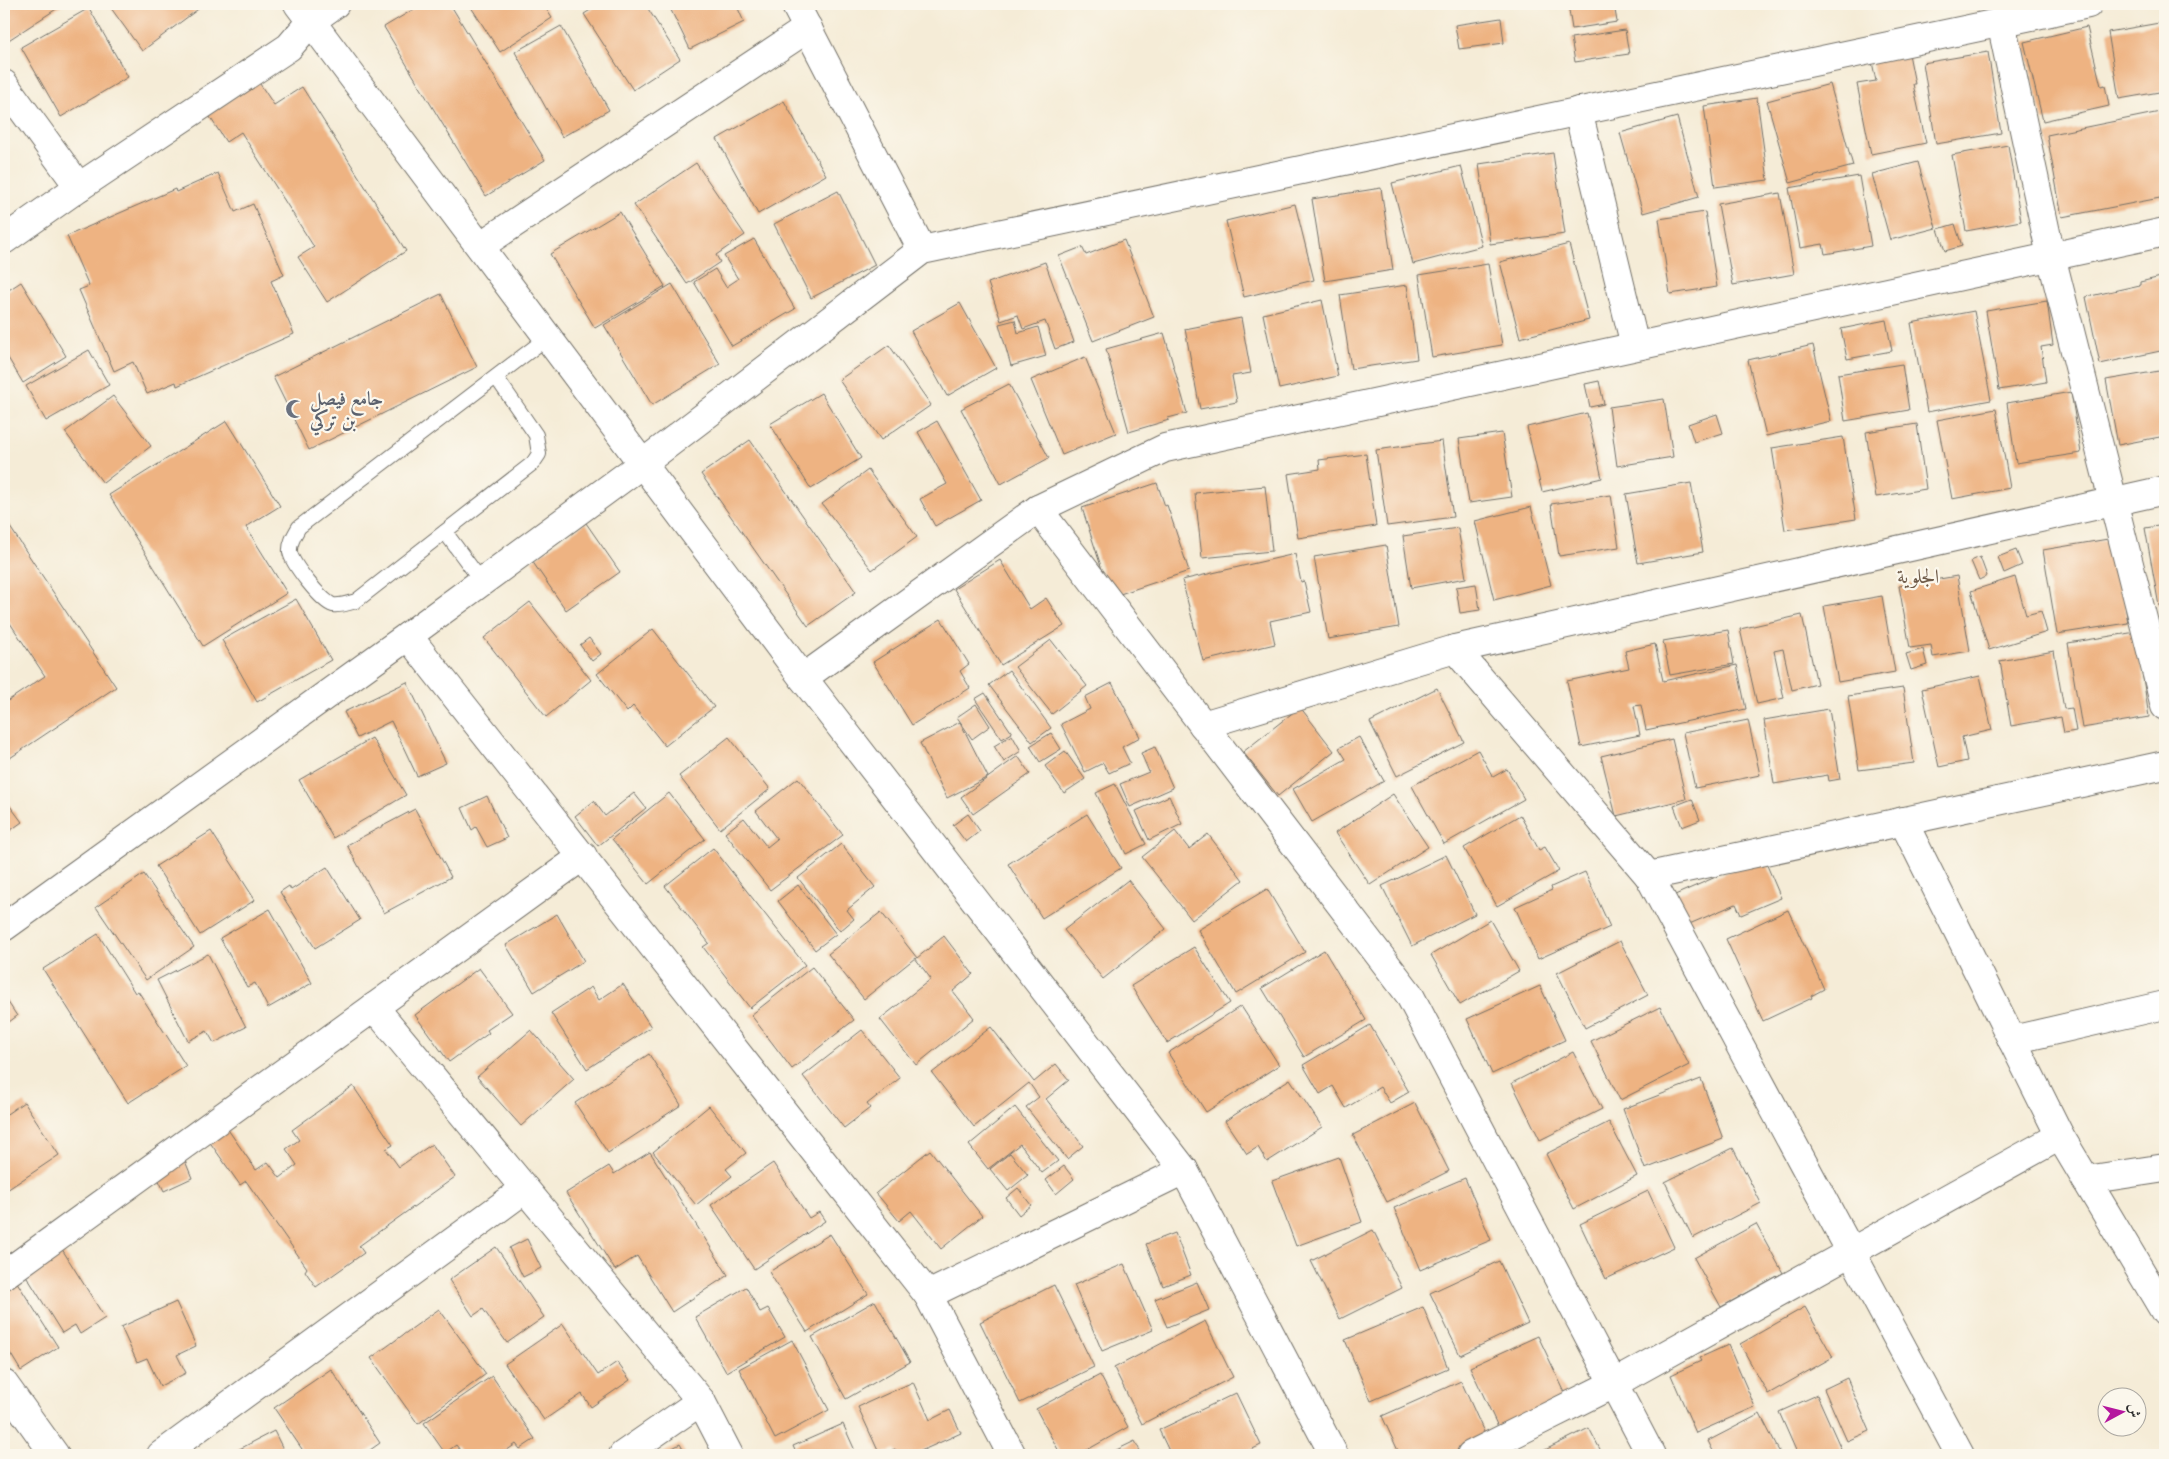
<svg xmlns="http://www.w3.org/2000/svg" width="2169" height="1459" viewBox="0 0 2169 1459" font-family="'IM FELL French Canon',Amiri,serif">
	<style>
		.building { fill: #eeb382 }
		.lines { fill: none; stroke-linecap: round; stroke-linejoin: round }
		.service-casing { stroke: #726f67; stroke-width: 16 }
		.minor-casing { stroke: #726f67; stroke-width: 30 }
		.tertiary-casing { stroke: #726f67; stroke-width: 30 }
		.service { stroke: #fff; stroke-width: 14 }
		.minor { stroke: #fff; stroke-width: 28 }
		.tertiary { stroke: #fff; stroke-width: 28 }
		.labels { text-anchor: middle; stroke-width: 4.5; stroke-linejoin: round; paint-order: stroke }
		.worship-label { font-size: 19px; font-weight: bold; fill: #5b616d; stroke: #fbf7ec; text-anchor: start }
		.neighbourhood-label { font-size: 20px; fill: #6f5b49; stroke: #fbf7ec }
	</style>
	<rect width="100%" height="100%" fill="#fbf7ec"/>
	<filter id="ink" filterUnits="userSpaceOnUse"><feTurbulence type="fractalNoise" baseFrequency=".02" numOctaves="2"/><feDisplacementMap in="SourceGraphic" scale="10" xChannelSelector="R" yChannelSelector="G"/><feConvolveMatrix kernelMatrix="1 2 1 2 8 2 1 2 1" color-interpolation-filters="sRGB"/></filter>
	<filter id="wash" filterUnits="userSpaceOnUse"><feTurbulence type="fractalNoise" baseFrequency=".0096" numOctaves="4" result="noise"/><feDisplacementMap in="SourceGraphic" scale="20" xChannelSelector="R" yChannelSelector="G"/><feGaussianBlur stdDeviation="1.12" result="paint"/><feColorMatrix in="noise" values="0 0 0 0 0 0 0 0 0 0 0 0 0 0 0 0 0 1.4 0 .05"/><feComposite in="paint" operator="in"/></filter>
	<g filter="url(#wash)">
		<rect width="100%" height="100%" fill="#f5ecd7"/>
		<g id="blocks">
			<g class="building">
				<polygon points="4,4 64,4 4,43"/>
				<polygon points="108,4 205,4 142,51"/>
				<polygon points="411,4 450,4 545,160 486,196 384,27 414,9"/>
				<polygon points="469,4 543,4 552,18 500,52"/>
				<polygon points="600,4 645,4 680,59 633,90 584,14"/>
				<polygon points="668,4 736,4 744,22 690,49"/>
				<polygon points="1568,4 1614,4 1617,22 1572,29"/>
				<polygon points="89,8 128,77 61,117 21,47"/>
				<polygon points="1501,18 1504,43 1459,49 1455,25"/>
				<polygon points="2165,22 2165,91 2119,99 2108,32"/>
				<polygon points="561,26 609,110 562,137 515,52"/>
				<polygon points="2087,27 2101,86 2105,85 2109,106 2043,121 2024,42"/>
				<polygon points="1625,30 1629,54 1575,62 1571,38"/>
				<polygon points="1988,52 2001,133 1936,144 1923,63"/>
				<polygon points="1909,54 1915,84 1913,84 1926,143 1871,154 1857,84 1876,81 1872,62"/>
				<polygon points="258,81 274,105 302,87 406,251 327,302 298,257 314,247 241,132 226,142 208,114"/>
				<polygon points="1830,84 1853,166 1790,183 1767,101"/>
				<polygon points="1757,98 1768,180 1715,187 1704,106"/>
				<polygon points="784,101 826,175 758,214 717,139"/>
				<polygon points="2165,111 2165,197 2062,217 2047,135"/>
				<polygon points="1677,117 1699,197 1643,213 1620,133"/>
				<polygon points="2008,145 2021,221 1966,231 1952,155"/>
				<polygon points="1553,153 1565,234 1490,244 1479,164"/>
				<polygon points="1918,162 1936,228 1890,240 1872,174"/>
				<polygon points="696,163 745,235 716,255 720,262 687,284 634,205"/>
				<polygon points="1461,166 1482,246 1413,264 1392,183"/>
				<polygon points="218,173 235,212 253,204 284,275 271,281 294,334 177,386 176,382 147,394 133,362 114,371 79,290 89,286 67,236 175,189 176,192"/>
				<polygon points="1859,176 1871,246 1825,254 1823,244 1800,248 1789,188"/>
				<polygon points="1381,188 1393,270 1325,281 1312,199"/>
				<polygon points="838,191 875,265 811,298 774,224"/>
				<polygon points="1780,193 1794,274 1733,285 1718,204"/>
				<polygon points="1295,204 1314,280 1244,297 1226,221"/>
				<polygon points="620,212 665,286 595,328 550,254"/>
				<polygon points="1705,212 1717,287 1670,294 1659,219"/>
				<polygon points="1955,224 1962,246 1945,251 1938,229"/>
				<polygon points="754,239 795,309 732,346 694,282 715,269 726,287 738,279 724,256"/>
				<polygon points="1124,240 1154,317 1093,341 1059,256 1082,247 1086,255"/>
				<polygon points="1569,244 1589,320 1520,338 1500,262"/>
				<polygon points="1045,262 1074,342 1055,349 1045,321 1023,329 1018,315 1001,321 988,283"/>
				<polygon points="1488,264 1502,345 1432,357 1419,275"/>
				<polygon points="2165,276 2165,350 2100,364 2086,297 2140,285 2140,282"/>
				<polygon points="21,282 66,356 23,383 4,351 4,293"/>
				<polygon points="672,284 720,364 652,405 604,325"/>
				<polygon points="1407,285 1417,359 1351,369 1340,295"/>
				<polygon points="441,294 477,367 309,450 273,377"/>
				<polygon points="1322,300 1338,376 1279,389 1263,314"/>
				<polygon points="2047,301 2053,345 2041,347 2046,382 1999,390 1986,311"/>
				<polygon points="960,303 996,368 947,396 911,331"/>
				<polygon points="1974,311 1991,400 1927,412 1911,323"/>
				<polygon points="1241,318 1251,373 1232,376 1237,402 1200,409 1185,329"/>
				<polygon points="1015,320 1018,333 1038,327 1046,356 1011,366 999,324"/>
				<polygon points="1886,320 1892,351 1847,359 1841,329"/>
				<polygon points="1164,333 1187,413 1168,418 1169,420 1129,432 1106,349"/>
				<polygon points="889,345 931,405 881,440 839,380"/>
				<polygon points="1813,345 1831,421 1766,436 1748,360"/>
				<polygon points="89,350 109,385 46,421 26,386"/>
				<polygon points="1085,357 1116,433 1062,455 1031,380"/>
				<polygon points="1902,364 1909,410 1845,421 1838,374"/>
				<polygon points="2165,370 2165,436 2118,445 2106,380"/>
				<polygon points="1599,381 1604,404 1590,407 1585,384"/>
				<polygon points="1009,384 1049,458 1001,484 961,409"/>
				<polygon points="2071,392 2081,453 2016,463 2007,403"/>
				<polygon points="821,393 861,458 811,489 770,424"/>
				<polygon points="113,396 151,446 103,483 65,432"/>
				<polygon points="1664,399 1673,457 1617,466 1609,407"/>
				<polygon points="1996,409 2010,488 1952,499 1937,420"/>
				<polygon points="1587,413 1602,478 1542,492 1527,427"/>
				<polygon points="1717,414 1723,433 1694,442 1688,424"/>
				<polygon points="227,421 280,506 246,527 287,593 203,646 109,495"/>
				<polygon points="937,421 981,500 935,526 920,499 947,484 918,432"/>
				<polygon points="1917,424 1926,489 1876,497 1866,432"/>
				<polygon points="1502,433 1512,497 1469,503 1459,439"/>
				<polygon points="1843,437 1856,519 1785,530 1772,448"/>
				<polygon points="750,440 856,592 808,626 701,474"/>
				<polygon points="1442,441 1453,517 1387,526 1376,450"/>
				<polygon points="1366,454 1376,526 1298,538 1288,474 1320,469 1319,460"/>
				<polygon points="868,470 917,537 872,570 822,504"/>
				<polygon points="1157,483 1165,506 1167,505 1189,571 1111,597 1082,508"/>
				<polygon points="1691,483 1703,552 1638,563 1626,494"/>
				<polygon points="1265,486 1272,551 1202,558 1195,493"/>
				<polygon points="1611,495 1619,547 1559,556 1551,504"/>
				<polygon points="1531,507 1551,585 1494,600 1475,521"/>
				<polygon points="4,518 116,687 4,762 4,698 6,702 45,676 4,614"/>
				<polygon points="586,523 620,572 566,610 532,561"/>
				<polygon points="2165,525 2165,605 2159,606 2145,528"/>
				<polygon points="1458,528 1466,578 1411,588 1403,536"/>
				<polygon points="2114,538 2128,623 2057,634 2043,550"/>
				<polygon points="1386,545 1399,627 1328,639 1314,557"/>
				<polygon points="2016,550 2022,565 2004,573 1998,557"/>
				<polygon points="1295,554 1301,582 1304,581 1311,612 1270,621 1275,644 1203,661 1182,580"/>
				<polygon points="1980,557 1987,576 1979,580 1971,561"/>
				<polygon points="1000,560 1030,609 1046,598 1064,626 1001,665 954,589"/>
				<polygon points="1957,576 1970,651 1933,657 1931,645 1910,648 1899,586"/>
				<polygon points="2015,577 2026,615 2041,611 2047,632 1989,650 1971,591"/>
				<polygon points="1476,584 1480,610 1460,613 1456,587"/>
				<polygon points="1882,596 1895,672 1838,682 1824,606"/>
				<polygon points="296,599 331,660 257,702 222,640"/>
				<polygon points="530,602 591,680 546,717 484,638"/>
				<polygon points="1802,615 1817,684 1792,690 1783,649 1774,651 1784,698 1757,704 1740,629"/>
				<polygon points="941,619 969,664 960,671 970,688 912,725 873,662"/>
				<polygon points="2165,621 2165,640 2160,641 2157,622"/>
				<polygon points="653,629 714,707 665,746 633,706 627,712 597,674"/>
				<polygon points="1728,630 1734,664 1670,675 1663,641"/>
				<polygon points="2136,632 2149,717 2082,728 2068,643"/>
				<polygon points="589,638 601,654 592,661 580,645"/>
				<polygon points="1051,640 1087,686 1052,714 1015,667"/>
				<polygon points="1655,644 1663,681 1737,665 1746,709 1646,730 1641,705 1634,706 1640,735 1581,747 1567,681 1629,668 1625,651"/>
				<polygon points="1923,649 1927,665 1911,670 1906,654"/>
				<polygon points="2054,651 2064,709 2072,708 2076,731 2064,733 2061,717 2011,726 2000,661"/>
				<polygon points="1009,670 1051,728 1032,742 989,685"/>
				<polygon points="1980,676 1992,730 1962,737 1967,761 1939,767 1922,689"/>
				<polygon points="407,682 446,763 417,776 391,721 357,738 344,712"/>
				<polygon points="1112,683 1140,737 1122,747 1130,763 1109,773 1103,763 1085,772 1061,724 1090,709 1085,697"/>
				<polygon points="1437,688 1464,742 1397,776 1370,722"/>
				<polygon points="1903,688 1914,763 1859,770 1848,696"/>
				<polygon points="985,693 1012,733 1002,739 975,699"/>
				<polygon points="976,704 990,726 972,739 957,717"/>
				<polygon points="1300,707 1334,751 1278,796 1243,752"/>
				<polygon points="1829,709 1840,779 1829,781 1828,775 1774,784 1764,720"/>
				<polygon points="1748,720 1760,775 1695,788 1683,733"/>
				<polygon points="960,722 988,777 947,798 920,743"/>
				<polygon points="1051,733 1061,749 1040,762 1030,746"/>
				<polygon points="1012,735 1021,751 1004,762 994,746"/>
				<polygon points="729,737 770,789 720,829 679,776"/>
				<polygon points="1359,737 1384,781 1312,822 1293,789 1346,759 1339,748"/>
				<polygon points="372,738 406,795 333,838 299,780"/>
				<polygon points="1672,739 1686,799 1616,816 1601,756"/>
				<polygon points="1155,747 1173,788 1130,807 1120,784 1149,772 1141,753"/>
				<polygon points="1478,750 1493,777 1507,769 1524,799 1444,844 1412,786"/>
				<polygon points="1065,751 1085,779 1064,793 1045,766"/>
				<polygon points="1018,756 1030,774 973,814 961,797"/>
				<polygon points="798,778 843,835 770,890 725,833 744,818 767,847 777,839 756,811"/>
				<polygon points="1115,784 1146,844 1126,854 1096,793"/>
				<polygon points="634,793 646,808 598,846 575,816 594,801 605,816"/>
				<polygon points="669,793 705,839 648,884 612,839"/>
				<polygon points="1393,794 1428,847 1370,885 1335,833"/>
				<polygon points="487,796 507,838 487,847 476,827 472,830 462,808"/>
				<polygon points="1169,796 1182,824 1149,840 1136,811"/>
				<polygon points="4,798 22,822 4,835"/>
				<polygon points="1692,799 1700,820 1682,827 1674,806"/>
				<polygon points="415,809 451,877 384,913 347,845"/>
				<polygon points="968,814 980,831 966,842 953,825"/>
				<polygon points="1087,814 1121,868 1042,918 1008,864"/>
				<polygon points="1520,815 1539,850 1545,847 1559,871 1497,906 1464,848"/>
				<polygon points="211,831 255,900 200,935 156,866"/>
				<polygon points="1175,831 1189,849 1208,834 1243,880 1192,920 1142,857"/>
				<polygon points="841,844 875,887 847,910 854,919 840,931 798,878"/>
				<polygon points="713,848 805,965 750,1008 703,947 709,943 665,886"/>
				<polygon points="1446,855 1475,914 1412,946 1382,886"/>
				<polygon points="1763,856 1781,898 1741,915 1736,904 1687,925 1675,895"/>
				<polygon points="327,867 360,920 315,948 280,892 289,886 291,890"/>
				<polygon points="1585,872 1610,927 1538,959 1515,907 1552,890 1551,887"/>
				<polygon points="144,874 194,947 146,980 96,907"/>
				<polygon points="1128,880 1166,929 1103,979 1064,930"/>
				<polygon points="798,885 836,934 815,950 778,901"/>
				<polygon points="1267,889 1305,952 1236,994 1198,930"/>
				<polygon points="270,909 312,983 268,1008 255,983 247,987 220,938"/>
				<polygon points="1788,910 1824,989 1811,996 1812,998 1763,1021 1726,939"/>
				<polygon points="881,912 917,958 944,936 973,974 953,991 974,1018 916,1065 880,1019 931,979 915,958 864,999 828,954"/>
				<polygon points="557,914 584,961 534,992 506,945"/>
				<polygon points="1490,920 1519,971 1460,1005 1431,955"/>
				<polygon points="98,934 135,993 138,991 186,1066 128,1103 43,969"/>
				<polygon points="1620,941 1648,995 1585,1028 1557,973"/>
				<polygon points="1194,947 1230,1003 1167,1043 1131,986"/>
				<polygon points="1324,950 1366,1020 1304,1057 1262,988"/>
				<polygon points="208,954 246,1027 214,1043 207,1031 188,1041 157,980"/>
				<polygon points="812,967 854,1020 792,1069 751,1015"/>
				<polygon points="479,968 512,1013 487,1030 489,1033 449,1062 415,1015"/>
				<polygon points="623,984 651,1027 587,1069 551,1013 591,987 599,1000"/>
				<polygon points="1540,986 1565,1040 1492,1074 1467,1019"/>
				<polygon points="4,996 17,1016 5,1025 4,1023"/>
				<polygon points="1241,1006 1279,1065 1206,1112 1168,1053"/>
				<polygon points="1660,1007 1689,1065 1620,1100 1591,1041"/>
				<polygon points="1370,1025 1409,1092 1390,1103 1380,1087 1346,1108 1333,1086 1320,1094 1303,1065"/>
				<polygon points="991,1027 1034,1082 1056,1064 1069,1080 1046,1099 1083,1146 1067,1159 1026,1107 1039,1097 1029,1083 974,1127 932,1073"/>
				<polygon points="531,1030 574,1079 521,1126 477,1077"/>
				<polygon points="862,1030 900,1078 867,1104 870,1108 844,1128 803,1076"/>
				<polygon points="1573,1052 1602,1109 1540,1140 1512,1083"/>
				<polygon points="649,1054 681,1105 608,1153 575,1103"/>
				<polygon points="1290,1079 1322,1127 1267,1162 1258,1147 1247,1154 1225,1121"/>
				<polygon points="1701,1079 1723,1139 1645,1169 1623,1109"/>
				<polygon points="353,1086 393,1145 386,1149 399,1167 432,1144 455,1177 359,1246 364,1253 316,1287 305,1271 307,1268 246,1181 240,1185 204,1134 222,1121 256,1170 268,1162 280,1178 297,1165 286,1149 299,1140 292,1130"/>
				<polygon points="24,1102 59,1155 7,1190 4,1186 4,1116"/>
				<polygon points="1415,1103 1449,1171 1387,1202 1353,1135"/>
				<polygon points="709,1106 746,1153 726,1169 732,1176 696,1205 653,1152"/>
				<polygon points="1015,1107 1058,1161 1042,1173 1020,1144 988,1169 969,1145"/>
				<polygon points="1609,1122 1637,1176 1574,1209 1546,1154"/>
				<polygon points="1733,1148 1761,1203 1693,1238 1665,1182"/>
				<polygon points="930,1150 982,1216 941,1249 911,1211 899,1221 876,1193"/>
				<polygon points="650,1152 728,1275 672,1312 637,1256 615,1270 566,1193 609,1166 614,1174"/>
				<polygon points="1010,1153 1028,1175 1008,1191 990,1169"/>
				<polygon points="183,1156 192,1178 164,1191 154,1170"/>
				<polygon points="1339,1157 1362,1222 1296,1246 1272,1181"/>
				<polygon points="773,1163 809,1218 819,1212 825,1221 754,1269 711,1205"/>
				<polygon points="1064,1166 1074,1179 1056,1194 1046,1180"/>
				<polygon points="1465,1178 1491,1240 1420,1270 1394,1208"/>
				<polygon points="1018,1188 1031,1205 1019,1215 1006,1198"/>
				<polygon points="1648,1191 1674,1247 1606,1279 1580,1224"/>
				<polygon points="1756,1224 1783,1273 1721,1307 1694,1258"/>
				<polygon points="1373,1230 1402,1288 1340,1319 1311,1261"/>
				<polygon points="1175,1233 1191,1275 1163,1286 1146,1244"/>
				<polygon points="830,1234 868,1294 807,1332 769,1272"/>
				<polygon points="527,1239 541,1268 523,1277 509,1248"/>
				<polygon points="60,1246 105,1318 80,1334 75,1325 62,1333 22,1269"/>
				<polygon points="496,1247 544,1317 507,1343 483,1309 473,1316 449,1280"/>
				<polygon points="1499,1261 1528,1323 1460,1355 1430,1293"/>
				<polygon points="1124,1264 1153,1330 1102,1351 1074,1285"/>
				<polygon points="13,1276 58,1347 21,1371 4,1343 4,1282"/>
				<polygon points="1197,1282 1209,1310 1167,1327 1155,1299"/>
				<polygon points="1054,1285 1094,1367 1020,1403 980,1322"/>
				<polygon points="746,1287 760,1312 768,1308 785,1337 726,1372 695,1317"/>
				<polygon points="875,1301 910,1362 846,1399 812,1337"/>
				<polygon points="176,1302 196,1346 177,1355 186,1373 160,1386 147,1358 137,1362 121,1327"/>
				<polygon points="1423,1307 1448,1368 1371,1401 1345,1340"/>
				<polygon points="1805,1307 1833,1357 1768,1394 1740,1344"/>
				<polygon points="439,1309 486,1374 418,1424 371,1358"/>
				<polygon points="1205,1321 1233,1377 1142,1424 1114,1368"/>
				<polygon points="563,1324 598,1375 617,1362 630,1380 591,1407 582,1394 544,1420 505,1364"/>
				<polygon points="1538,1336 1568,1399 1500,1431 1470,1367"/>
				<polygon points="792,1340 829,1410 775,1439 739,1369"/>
				<polygon points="1728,1345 1755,1407 1696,1433 1671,1375 1701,1361 1699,1358"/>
				<polygon points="331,1369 380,1443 363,1455 306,1455 274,1408"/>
				<polygon points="1100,1375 1128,1427 1078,1455 1061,1455 1036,1409"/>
				<polygon points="492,1376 535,1439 520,1449 516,1444 500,1455 464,1455 456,1445 445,1453 424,1423"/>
				<polygon points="1847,1378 1870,1431 1847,1441 1824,1389"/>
				<polygon points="1461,1381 1488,1441 1456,1455 1400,1455 1382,1416"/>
				<polygon points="913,1382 930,1420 950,1410 961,1433 912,1455 898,1455 895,1449 880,1455 858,1407"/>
				<polygon points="1236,1393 1261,1445 1240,1455 1171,1455 1159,1430"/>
				<polygon points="1817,1395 1843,1453 1838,1455 1798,1455 1779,1412"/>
				<polygon points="1760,1414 1781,1455 1715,1455 1708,1441"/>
				<polygon points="843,1424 857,1455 797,1455 793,1446"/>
				<polygon points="1589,1428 1603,1455 1535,1455"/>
				<polygon points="274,1431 286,1455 228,1455"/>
				<polygon points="1135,1441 1142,1455 1106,1455"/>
				<polygon points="680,1444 686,1455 632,1455 654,1445 659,1455"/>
			</g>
		</g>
	</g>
	<g filter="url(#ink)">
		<use href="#blocks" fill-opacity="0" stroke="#726f67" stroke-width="1"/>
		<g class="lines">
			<g class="service-casing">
				<g id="service">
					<path d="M496 377 536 435 539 454 533 463 356 601C349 603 341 606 333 605 322 602 292 564 290 552 289 543 295 534 299 527L548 337"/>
					<polyline points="445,532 482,582"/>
				</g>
			</g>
			<g class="minor-casing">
				<g id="minor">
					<polyline points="795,4 922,250"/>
					<polyline points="2001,22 2051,256 2165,706"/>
					<polyline points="4,84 79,187"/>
					<polyline points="1578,111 1635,346"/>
					<polyline points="480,246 808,28"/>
					<polyline points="1038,509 1409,994 1651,1455"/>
					<polyline points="408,636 928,1295 1012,1455"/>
					<polyline points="1455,649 1649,876 1960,1455"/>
					<polyline points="803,678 1038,509 1165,448 2165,232"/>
					<polyline points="1203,725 1455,649 2165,490"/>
					<polyline points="1903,821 2060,1136 2165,1312"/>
					<polyline points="1649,876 2165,765"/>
					<polyline points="4,927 408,636 642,464 922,250 2088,4"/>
					<polyline points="374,1007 701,1401 729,1455"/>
					<polyline points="2012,1040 2165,1005"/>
					<polyline points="2086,1180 2165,1168"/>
					<polyline points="4,1275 583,856"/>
					<polyline points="928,1295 1184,1170"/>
					<polyline points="4,1384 55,1455"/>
					<polyline points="161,1455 525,1189"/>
					<polyline points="623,1455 701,1401"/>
					<polyline points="1471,1455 1613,1384 2060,1136"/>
				</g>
			</g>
			<g class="tertiary-casing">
				<g id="tertiary">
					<polyline points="298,4 803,678 1184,1170 1334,1455"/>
					<polyline points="4,240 79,187 289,47 311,21 335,4"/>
				</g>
			</g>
			<use href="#service" class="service"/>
			<use href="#minor" class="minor"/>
			<use href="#tertiary" class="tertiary"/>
		</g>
	</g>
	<defs>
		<g id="mosque-bare" transform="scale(1.5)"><path d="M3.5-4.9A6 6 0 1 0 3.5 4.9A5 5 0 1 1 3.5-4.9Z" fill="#6b7280" stroke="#fbf7ec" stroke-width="2.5" paint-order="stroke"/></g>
	</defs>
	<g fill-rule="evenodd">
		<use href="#mosque-bare" x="295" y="409"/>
	</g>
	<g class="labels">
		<g class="worship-label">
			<text x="310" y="405">جامع فيصل<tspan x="310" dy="22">بن تركي</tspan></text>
		</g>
		<g class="neighbourhood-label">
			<text x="1918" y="583">الجلوية</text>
		</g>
	</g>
	<rect width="2169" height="1459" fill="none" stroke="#fbf7ec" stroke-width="20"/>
	<g transform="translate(2122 1412) rotate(83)"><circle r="24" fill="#fbf7ec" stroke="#a8a59f"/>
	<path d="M0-4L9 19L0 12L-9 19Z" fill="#b5179e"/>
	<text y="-8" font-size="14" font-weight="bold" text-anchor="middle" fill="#2b2b2b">ش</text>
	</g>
</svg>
